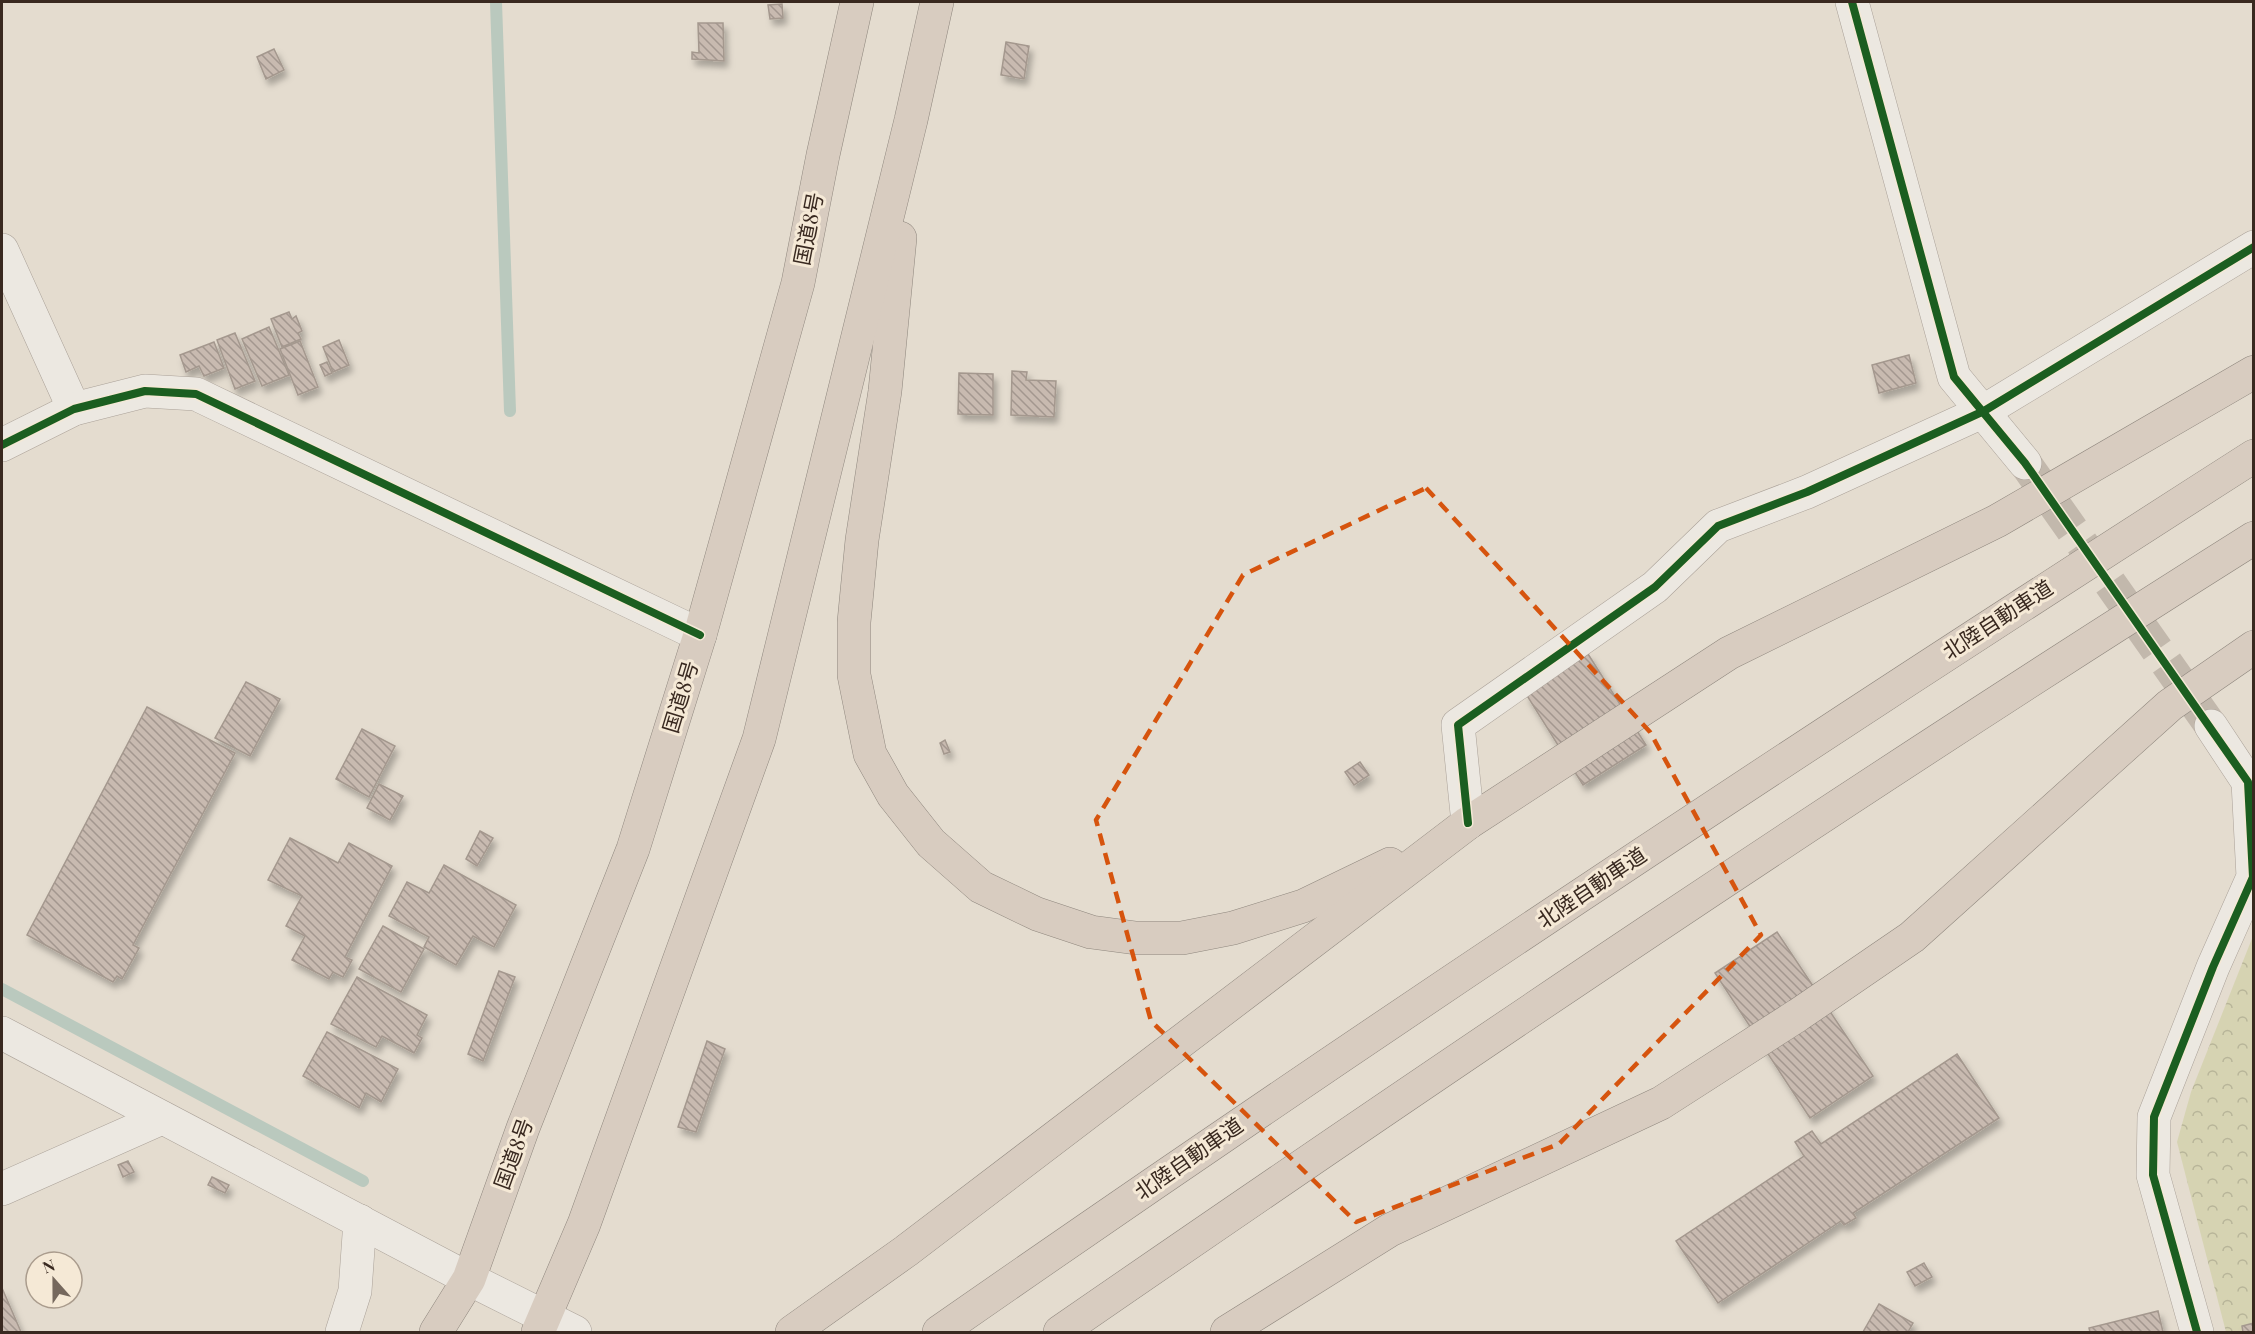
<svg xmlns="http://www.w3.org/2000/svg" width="2255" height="1334" viewBox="0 0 2255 1334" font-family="'Playfair Display','Noto Sans JP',serif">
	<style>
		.park { fill: url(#park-crowns) }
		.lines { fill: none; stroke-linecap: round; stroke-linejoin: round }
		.stream { stroke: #bac9be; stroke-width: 12 }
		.building { fill: url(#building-back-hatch); stroke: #a4988e; stroke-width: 1.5; filter: url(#shadow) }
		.minor-tunnel { stroke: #c2b8ac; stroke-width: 33; stroke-dasharray: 33 16; stroke-linecap: butt }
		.minor-casing { stroke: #aaa198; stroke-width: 34 }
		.highway-casing { stroke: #8f877e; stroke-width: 34 }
		.minor { stroke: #ece8e1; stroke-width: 33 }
		.highway { stroke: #d8ccc0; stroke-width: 33 }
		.cycleway-casing { stroke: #f5e9d6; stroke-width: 11 }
		.cycleway { stroke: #1b5e20; stroke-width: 8 }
		.marked { fill: none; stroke: #d6540e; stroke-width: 4.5; stroke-dasharray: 12 8; stroke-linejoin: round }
		.labels { text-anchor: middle; stroke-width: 6; stroke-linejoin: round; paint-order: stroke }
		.street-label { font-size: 21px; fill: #392920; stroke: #f5e9d6 }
	</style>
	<defs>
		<pattern id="park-crowns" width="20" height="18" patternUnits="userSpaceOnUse" patternTransform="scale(1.5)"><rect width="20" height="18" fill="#d6d3b2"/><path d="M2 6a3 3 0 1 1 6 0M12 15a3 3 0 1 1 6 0" fill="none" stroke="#b8b599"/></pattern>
		<pattern id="building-back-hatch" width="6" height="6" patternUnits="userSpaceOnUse" patternTransform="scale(1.5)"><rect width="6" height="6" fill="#c8bab0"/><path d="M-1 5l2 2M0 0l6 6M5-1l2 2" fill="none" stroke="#a3978f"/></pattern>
		<filter id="shadow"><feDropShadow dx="3.5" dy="6" stdDeviation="3" flood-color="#0004"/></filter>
	</defs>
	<rect width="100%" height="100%" fill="#e4dccf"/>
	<polygon class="park" points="2253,936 2253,1332 2226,1332 2177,1142 2191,1092"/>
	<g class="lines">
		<g class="stream">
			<polyline points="496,2 510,411"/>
			<polyline points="2,989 363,1181"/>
		</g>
	</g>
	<g class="building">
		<polygon points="782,4 783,18 770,19 768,5"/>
		<polygon points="698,23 723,23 724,61 692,59 692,52 699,53"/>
		<polygon points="1006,42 1029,46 1024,79 1001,75"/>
		<polygon points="274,49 284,70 266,79 257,57"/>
		<polygon points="289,312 292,319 296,316 302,331 298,333 301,339 282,347 271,319"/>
		<polygon points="269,327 289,375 262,386 242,339"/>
		<polygon points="235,333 255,381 235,389 217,340"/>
		<polygon points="339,340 349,365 333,372 323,347"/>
		<polygon points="300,341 318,387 298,395 280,349"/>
		<polygon points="214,342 224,368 204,376 199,366 186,372 180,355"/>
		<polygon points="1909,355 1916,383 1879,393 1872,365"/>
		<polygon points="327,362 332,373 325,376 320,365"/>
		<polygon points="1012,371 1027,372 1026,380 1056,381 1054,417 1011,415"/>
		<polygon points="959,373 993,374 993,415 958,414"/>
		<polygon points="1588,654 1646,745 1583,785 1526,694"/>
		<polygon points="246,682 280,699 250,756 215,738"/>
		<polygon points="147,707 235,753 133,945 139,948 122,979 117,976 113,982 27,935"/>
		<polygon points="362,729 395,746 369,797 336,779"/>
		<polygon points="945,740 950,752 944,754 940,743"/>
		<polygon points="1360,762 1369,775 1354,785 1345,772"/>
		<polygon points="379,784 403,796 390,820 367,808"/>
		<polygon points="480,831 493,838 477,866 466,859"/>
		<polygon points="290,838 338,863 349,843 392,866 345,957 352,960 343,977 333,972 329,979 292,960 305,936 286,926 302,896 268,880"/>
		<polygon points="444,865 516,905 494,947 473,936 456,965 424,947 429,937 389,916 407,882 429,893"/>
		<polygon points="383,926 424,949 401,992 359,969"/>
		<polygon points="1777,932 1873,1076 1810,1118 1715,973"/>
		<polygon points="499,971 515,977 483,1061 468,1054"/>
		<polygon points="357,977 427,1015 417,1035 422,1038 414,1053 382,1036 376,1047 331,1024"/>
		<polygon points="327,1032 398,1069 381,1102 366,1093 359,1108 303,1076"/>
		<polygon points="707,1041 725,1049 696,1132 678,1127"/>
		<polygon points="1957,1054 1999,1118 1853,1213 1856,1218 1844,1225 1841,1221 1718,1303 1676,1241 1804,1156 1795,1142 1812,1131 1821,1144"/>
		<polygon points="128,1161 134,1172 123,1177 118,1165"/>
		<polygon points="212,1177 229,1185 225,1193 208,1185"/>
		<polygon points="1924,1263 1932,1277 1915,1286 1907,1272"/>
		<polygon points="2,1288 21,1332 2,1332"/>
		<polygon points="1879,1304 1913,1323 1908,1332 1863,1332"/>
		<polygon points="2158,1311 2163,1332 2090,1332 2089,1328"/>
		<polygon points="2254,1323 2254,1332 2243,1332 2242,1326"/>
	</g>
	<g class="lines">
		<polyline class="minor-tunnel" points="2025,463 2211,726"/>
		<g class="minor-casing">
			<g id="minor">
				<polyline points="1852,2 1954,377 2025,463"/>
				<polyline points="2,250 74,409"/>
				<polyline points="2,445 74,409 145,391 196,394 700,635"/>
				<polyline points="1468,823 1458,725 1655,587 1718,526 1807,492 1984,411 2254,247"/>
				<polyline points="2,1033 469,1279 575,1332"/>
				<polyline points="2,1189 162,1118"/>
				<polyline points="342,1332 355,1291 360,1221"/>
				<polyline points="2197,1332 2153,1175 2154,1117 2213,967 2253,877 2248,782 2211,726"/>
			</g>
		</g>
		<g class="highway-casing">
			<g id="highway">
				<polyline points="900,238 885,391 862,540 854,622 854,675 870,754 893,795 931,843 981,887 1037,914 1091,932 1136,938 1182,938 1233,928 1303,906 1390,864"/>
				<polyline points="436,1332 469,1279 523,1128 633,849 700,635 798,283 823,155 857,2"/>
				<polyline points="538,1332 584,1224 759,739 911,120 937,2"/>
				<polyline points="792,1332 906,1251 1468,823 1729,653 1997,521 2254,372"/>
				<path d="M939 1332C1371 1031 1810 740 2254 456"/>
				<path d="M1060 1332C1453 1061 1849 793 2254 538"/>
				<polyline points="1227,1332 1390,1230 1661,1103 1798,1015 1912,937 2170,705 2254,647"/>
			</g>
		</g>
		<use href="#minor" class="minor"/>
		<use href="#highway" class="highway"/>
		<g class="cycleway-casing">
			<g id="cycleway">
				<polyline points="1852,2 1954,377 2025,463 2248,782 2253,877 2213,967 2154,1117 2153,1175 2197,1332"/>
				<polyline points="2,445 74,409 145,391 196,394 700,635"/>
				<polyline points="1468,823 1458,725 1655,587 1718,526 1807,492 1984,411 2254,247"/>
			</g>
		</g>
		<use href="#cycleway" class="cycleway"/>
	</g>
	<path class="marked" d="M1426 488 1650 732 1761 935 1559 1144 1356 1222 1151 1021 1096 820 1243 575Z"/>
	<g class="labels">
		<g class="street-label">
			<text transform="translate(809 229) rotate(-79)" y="7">国道8号</text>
			<text transform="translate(1998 620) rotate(-33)" y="7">北陸自動車道</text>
			<text transform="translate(681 697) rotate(-73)" y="7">国道8号</text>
			<text transform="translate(1592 888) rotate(-34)" y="7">北陸自動車道</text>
			<text transform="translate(514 1154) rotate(-70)" y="7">国道8号</text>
			<text transform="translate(1189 1159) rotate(-35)" y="7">北陸自動車道</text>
		</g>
	</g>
	<rect width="2255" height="1334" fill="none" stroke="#392920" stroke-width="6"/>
	<g transform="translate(54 1280) rotate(339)"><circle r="28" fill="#f5e9d6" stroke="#aa9c8d" stroke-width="1.5"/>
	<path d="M0-4.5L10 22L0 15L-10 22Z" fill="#75685d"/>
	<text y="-9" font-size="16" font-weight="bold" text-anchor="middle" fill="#392920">N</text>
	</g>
</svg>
